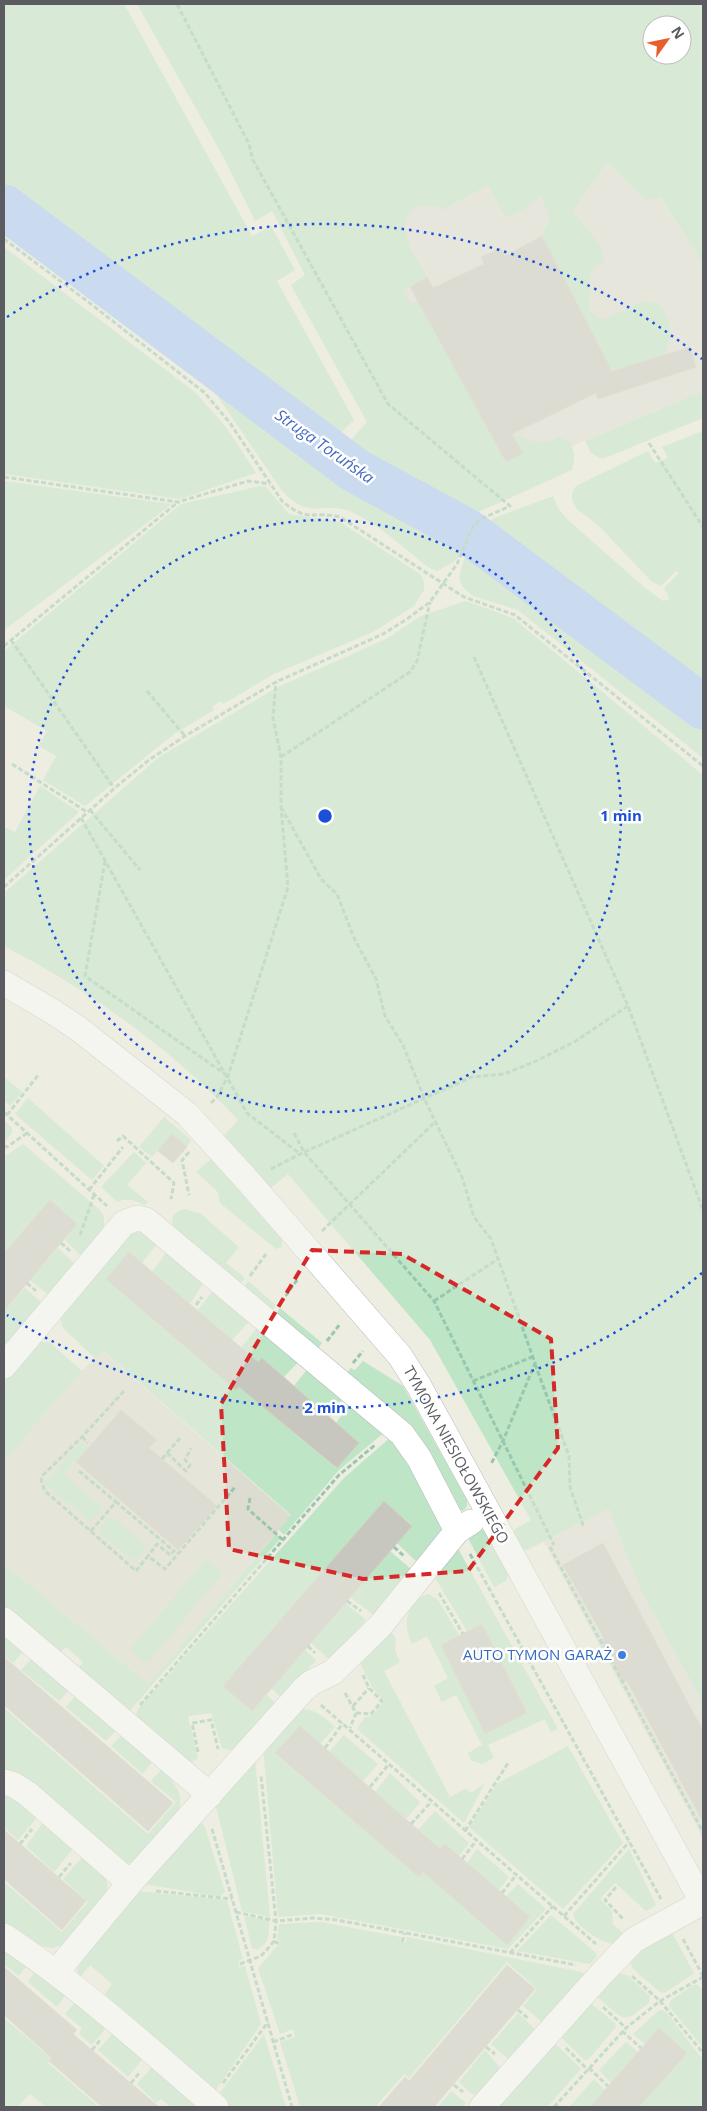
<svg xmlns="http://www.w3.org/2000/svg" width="707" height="2111" viewBox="0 0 707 2111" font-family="'Open Sans',sans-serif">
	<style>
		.industrial { fill: #deded6 }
		.education { fill: #dddcd0 }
		.green { fill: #bee5c5; fill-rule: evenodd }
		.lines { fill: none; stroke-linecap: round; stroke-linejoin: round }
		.river { stroke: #a0c3fe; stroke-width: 45 }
		.building { fill: #c8c7bf; stroke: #d1cfc0 }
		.minor-casing { stroke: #b9bac0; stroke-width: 26 }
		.path { stroke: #98c7af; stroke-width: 3; stroke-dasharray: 5 2.5; stroke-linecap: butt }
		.minor { stroke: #fff; stroke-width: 25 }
		.marked { fill: none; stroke: #d62828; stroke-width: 4; stroke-dasharray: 10 6; stroke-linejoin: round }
		.ring { fill: none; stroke: #1d4ed8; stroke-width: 2.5; stroke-dasharray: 2.5 5 }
		.shop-dot { fill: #3f7fe0; stroke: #fff; stroke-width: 2 }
		.labels { text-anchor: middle; stroke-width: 5; stroke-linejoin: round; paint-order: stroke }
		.street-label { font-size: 15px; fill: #5a5c62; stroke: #fff }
		.shop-label { font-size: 15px; fill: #366cbe; stroke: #fff; text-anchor: end }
		.water-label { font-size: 16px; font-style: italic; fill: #4369c1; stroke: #fff }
		.centre { fill: #1d4ed8; stroke: #fff; stroke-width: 2.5 }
		.ring-label { font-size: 15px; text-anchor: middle; font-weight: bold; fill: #1d4ed8; stroke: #fff; stroke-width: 5; stroke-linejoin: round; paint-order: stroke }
	</style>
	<rect width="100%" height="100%" fill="#edede2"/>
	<g class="industrial">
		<polygon points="532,4 703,263 703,391 501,476 255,143"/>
		<polygon points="609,1509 641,1591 703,1703 703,1838 544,1542"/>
	</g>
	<polygon class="education" points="102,1351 291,1516 148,1684 4,1563 4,1461 82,1371"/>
	<g class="green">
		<polygon points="4,4 124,4 252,236 271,226 295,270 277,281 354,420 329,444 4,191"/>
		<path d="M137 4H703V263L660 197 646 200 607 162 572 211 601 246 604 262 590 271 589 310 601 320 645 301 660 305C672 325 674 333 664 355L619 369 611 368 542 236 550 218 541 195 527 208 506 217 488 185 442 210 437 206H419L408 214 404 227 411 250 427 277 403 291 411 304 434 290 421 308 506 462 523 453 512 433C530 440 540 448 558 437 576 441 576 456 572 470L458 521 356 467 342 450 367 422 291 285 305 275 272 211 255 221 225 160ZM652 25H682V55H652Z"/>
		<path d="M4 211 349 473 404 504 462 554 453 562 437 571 428 567C405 549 382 527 356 514 323 497 312 525 280 488L214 391 4 233Z"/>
		<polygon points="4,247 196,393 226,427 256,473 180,499 4,474"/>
		<polygon points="703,391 703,418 602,459 591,453 585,441"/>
		<polygon points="703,431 703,700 528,572 476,531 494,518 553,496 559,510 568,520 645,588 663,601 670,599 664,588 679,573 676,571 661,586 651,581 598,525 577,509 572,500 572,493 576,486 648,451 655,463 668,458 662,447"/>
		<polygon points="4,481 172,504 4,630"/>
		<polygon points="260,486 266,487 289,514 340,522 420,574 424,581 424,590 414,606 373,632 274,674 223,704 220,701 212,707 214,710 174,734 85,806 43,780 56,756 39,746 47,731 4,706 4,651 181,504"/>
		<polygon points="468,546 479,546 703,717 703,758 518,610 473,596 463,587 459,577"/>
		<path d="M466 601 513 618 703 775V1703L641 1591 609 1509 527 1550 520 1548 512 1536 515 1529 531 1520 430 1340 288 1174 271 1188 223 1137 238 1120C176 1052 86 988 4 946V893L159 757 278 687 386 639 421 616Z"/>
		<polygon points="40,786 79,812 4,880 4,828 7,828 15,832"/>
		<polygon points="4,1077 22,1092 10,1106 4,1100"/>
		<polygon points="28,1098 104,1166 92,1180 15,1114"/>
		<polygon points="164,1117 191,1140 187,1147 172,1135 152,1157 139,1147"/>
		<polygon points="4,1120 12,1128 12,1133 4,1143"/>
		<polygon points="23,1144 101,1211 104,1217 104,1230 82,1257 65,1240 77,1224 50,1200 4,1252 4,1157"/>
		<path d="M134 1152 146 1163 127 1185 148 1202 144 1205C135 1200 127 1197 117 1202L101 1187Z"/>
		<polygon points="211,1159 282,1240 282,1247 276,1249 220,1203 218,1192 196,1172"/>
		<path d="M185 1209 201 1214 239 1247 226 1263 245 1278 238 1287 175 1230C169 1219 173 1211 185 1209Z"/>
		<polygon points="151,1231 160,1240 142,1263 129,1252 106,1279 236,1390 239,1387 336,1468 359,1443 336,1423 351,1402 386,1431 339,1470 284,1535 279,1530 291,1515 103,1351 95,1358 63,1328 59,1316 129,1233"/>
		<polygon points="58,1248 75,1264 50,1296 30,1280"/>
		<polygon points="170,1248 207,1277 190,1304 152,1272"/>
		<polygon points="248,1281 276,1305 269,1313 242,1290"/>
		<polygon points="216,1287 252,1318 232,1340 197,1311"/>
		<polygon points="25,1288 43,1304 4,1350 4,1311"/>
		<polygon points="280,1308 322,1343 316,1351 275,1316"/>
		<polygon points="260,1324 301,1359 284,1377 262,1358 258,1362 241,1348"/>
		<polygon points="43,1342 49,1342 82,1371 4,1461 4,1377 38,1343"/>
		<polygon points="363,1361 403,1386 467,1500 467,1506 464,1510 458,1511 344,1376 351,1368 355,1370"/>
		<polygon points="309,1367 346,1394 330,1417 294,1386"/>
		<polygon points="392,1436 448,1530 419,1564 397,1543 412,1525 384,1501 223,1686 252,1711 266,1694 277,1705 235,1751 222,1748 211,1713 188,1716 198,1758 186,1766 136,1720 137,1710 344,1478"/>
		<polygon points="81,1442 88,1448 63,1474 103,1508 90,1521 44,1483"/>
		<polygon points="112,1516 146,1547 136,1562 97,1531"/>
		<polygon points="481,1529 485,1532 508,1574 506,1581 494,1587 469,1540 469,1537"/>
		<polygon points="276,1534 281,1538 127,1714 79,1668 83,1662 66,1647 61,1652 4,1609 4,1563 148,1684"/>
		<path d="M456 1545 558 1729 551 1732 545 1719 488 1745 494 1758 482 1764 471 1760 468 1753 482 1745 456 1695 442 1702 434 1686 448 1678 427 1636 412 1644C402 1625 406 1601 428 1594L438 1600 459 1635 441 1645 485 1734 527 1713 482 1624 467 1631 434 1576Z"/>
		<polygon points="390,1551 412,1570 375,1616 350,1597"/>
		<polygon points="206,1559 223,1573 147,1664 130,1650"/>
		<polygon points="345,1603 366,1620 332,1662 311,1643"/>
		<polygon points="4,1632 24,1650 13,1663 4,1655"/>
		<path d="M389 1632C399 1637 395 1642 395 1650 396 1654 399 1658 400 1662L384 1671 450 1797 465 1789 471 1793 485 1783 464 1823 357 1729 365 1717 372 1716 384 1701 372 1687 360 1663 382 1635Z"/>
		<polygon points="305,1650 316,1660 283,1699 271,1688"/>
		<polygon points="32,1658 70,1689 59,1701 21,1670"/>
		<polygon points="75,1696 117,1729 106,1741 66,1707"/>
		<path d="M4 1708 148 1834 176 1802 151 1781 161 1770C205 1806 164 1831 136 1861L127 1864 122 1863 4 1772Z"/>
		<path d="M303 1709C317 1710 325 1718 335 1727L320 1744 275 1754 419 1876 423 1872 506 1945 530 1918 506 1897 518 1884 546 1909 508 1949 320 1914 278 1917 263 1746 295 1711Z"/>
		<polygon points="122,1735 152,1762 143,1774 111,1746"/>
		<polygon points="344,1735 378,1764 363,1781 329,1752"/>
		<polygon points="568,1746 623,1843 563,1909 469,1827 498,1783"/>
		<polygon points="255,1759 270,1917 242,1911 215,1803"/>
		<polygon points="390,1773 420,1802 406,1819 375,1792"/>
		<polygon points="4,1795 7,1795 39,1815 18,1840 4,1827"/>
		<polygon points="435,1811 469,1843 459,1856 440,1849 418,1830"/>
		<polygon points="45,1820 75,1846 54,1872 26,1846"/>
		<polygon points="201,1823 205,1827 225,1892 220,1897 144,1884"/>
		<polygon points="477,1849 509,1877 499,1890 467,1863"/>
		<path d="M629 1849 656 1905 646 1911 615 1883 600 1899 612 1911 613 1924 624 1934 616 1944C603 1944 576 1927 573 1914Z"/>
		<path d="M85 1854C97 1866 111 1876 107 1894L67 1943 59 1946 52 1948 37 1945 4 1927V1882L62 1932 88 1902 63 1879Z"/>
		<polygon points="136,1891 227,1900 243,1959 238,1961 239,1967 245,1966 261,2024 213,2094 101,2000 112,1984 90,1965 77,1981 77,1968"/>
		<polygon points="551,1915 595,1952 597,1956 590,1964 517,1951"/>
		<path d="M244 1916 269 1920C270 1933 269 1943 257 1950L252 1948Z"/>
		<polygon points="320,1922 401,1937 400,1941 405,1943 407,1937 582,1972 585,1977 544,2024 523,2006 537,1989 507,1962 409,2078 404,2074 375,2107 300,2107 280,2042 295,2037 293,2029 280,2034 258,1968 279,1944 279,1941 277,1939 279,1924"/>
		<polygon points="670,1929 694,1973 666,1992 661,1993 632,1968 630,1961 644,1944"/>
		<polygon points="4,1945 31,1960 19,1976 4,1964"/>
		<polygon points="38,1967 66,1994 57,2007 28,1982"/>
		<path d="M617 1973 627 1975 650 1996 649 2003C633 2014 629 2025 612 2010 607 2005 601 2001 597 1996Z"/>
		<polygon points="693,1985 698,1985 703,1990 703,2048 669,2006 671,2000"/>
		<polygon points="76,2001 107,2027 92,2045 79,2034 82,2028 65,2014"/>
		<polygon points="589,2002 615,2023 616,2027 589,2059 584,2060 560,2036"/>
		<polygon points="662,2010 666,2012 703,2060 703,2107 639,2107 687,2053 659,2028 645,2044 633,2034 658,2011"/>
		<polygon points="518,2013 538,2032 512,2062 491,2044"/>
		<polygon points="4,2018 51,2058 48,2063 99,2107 46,2107 30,2094 17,2107 4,2107"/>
		<polygon points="114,2032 143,2058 128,2077 98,2050"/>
		<polygon points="264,2034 286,2107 227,2107 216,2098"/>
		<polygon points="626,2042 638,2052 611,2083 599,2070"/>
		<polygon points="555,2043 581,2069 547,2107 497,2107"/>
		<polygon points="485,2050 502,2070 478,2095 472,2094 459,2082"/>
		<polygon points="152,2067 199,2105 197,2107 171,2107 161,2099 156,2103 137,2084"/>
		<polygon points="594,2079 605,2090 590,2107 569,2107"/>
		<polygon points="451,2091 466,2103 462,2107 438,2107"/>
	</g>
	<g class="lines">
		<polyline class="river" points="4,207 356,471 467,531 703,707"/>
	</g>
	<g class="building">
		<polygon points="542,236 612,371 690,347 696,367 598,399 596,393 512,434 523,453 506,462 410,287 427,277 433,288 484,264 481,257 501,248 505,256"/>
		<polygon points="172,1134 187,1147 173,1163 158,1151"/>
		<polygon points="50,1200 77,1224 4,1311 4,1253"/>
		<polygon points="129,1252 258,1362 262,1358 359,1443 337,1468 239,1387 236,1390 106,1279"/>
		<polygon points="121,1410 157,1440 149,1448 217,1506 178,1550 76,1462"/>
		<polygon points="384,1501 412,1526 252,1711 223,1686"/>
		<polygon points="603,1543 703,1731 703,1822 627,1681 623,1683 601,1640 604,1638 563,1565"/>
		<polygon points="482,1624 527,1713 485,1734 441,1645"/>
		<polygon points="4,1657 173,1803 148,1831 4,1705"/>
		<polygon points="300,1726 440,1849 445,1844 530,1917 507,1945 423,1872 419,1877 275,1753"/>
		<polygon points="4,1830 86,1901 62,1930 4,1879"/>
		<polygon points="507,1965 535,1989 434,2107 379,2107 405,2077 409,2081"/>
		<polygon points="4,1967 77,2030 73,2034 159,2107 102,2107 49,2061 52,2058 4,2015"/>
		<polygon points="659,2028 687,2053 639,2107 590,2107"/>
	</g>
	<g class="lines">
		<g class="minor-casing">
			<g id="minor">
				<polyline points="4,983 55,1013 80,1030 187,1114 249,1182 400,1356 419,1386 703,1903"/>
				<polyline points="4,1366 124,1223 137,1218 146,1220 402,1434 419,1458 457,1531"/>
				<polyline points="4,1620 210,1795"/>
				<polyline points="4,1782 14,1785 28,1794 130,1883"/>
				<path d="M4 1936C79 1986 147 2047 216 2107"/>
				<polyline points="56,1972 130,1883 303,1690 311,1683 333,1672 380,1626 457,1531 471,1522"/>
				<polyline points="482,2107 604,1971 634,1940 703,1902"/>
			</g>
		</g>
		<g class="path">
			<path d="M4 239 87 301 205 393 230 423 282 501C309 524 313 510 340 517L464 597 515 615 703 766"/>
			<polyline points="649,443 703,527"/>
			<polyline points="4,477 178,502 248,481 270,484"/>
			<polyline points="11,640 114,788"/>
			<polyline points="4,646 178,502"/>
			<polyline points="474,657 628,1006 703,1210"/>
			<polyline points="147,691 185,736"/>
			<polyline points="281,757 410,672 417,661 430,602"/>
			<polyline points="12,764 87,812"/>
			<polyline points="281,807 321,879 337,894 354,938 376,979 385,1016 403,1045 424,1098 462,1177 474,1217 491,1239 535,1363 503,1441 491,1464"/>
			<polyline points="90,810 140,870"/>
			<polyline points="81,818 247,1113 300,1154"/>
			<polyline points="105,861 85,976 225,1074"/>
			<polyline points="4,887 117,786 149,760 185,736 276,682 383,634 407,619 430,602 457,564 473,526 483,518 510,506 388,404 253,160 249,144 177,4"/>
			<polyline points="211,1103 217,1097 228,1076 288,887 281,807 281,757 273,718 276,682"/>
			<polyline points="4,1112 107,1206"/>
			<polyline points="7,1115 39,1074"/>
			<polyline points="294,1133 304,1152 434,1301 554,1545"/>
			<polyline points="117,1141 123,1136 174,1183 171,1199"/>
			<polyline points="4,1146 7,1147 27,1133"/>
			<polyline points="189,1152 182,1160 189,1195"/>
			<polyline points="271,1169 300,1154 472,1077 504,1074 534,1062 574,1042 628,1006"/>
			<polyline points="89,1190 123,1147"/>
			<polyline points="322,1231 435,1122"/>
			<polyline points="80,1235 94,1195"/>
			<polyline points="61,1243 70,1251"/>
			<polyline points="250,1276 266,1254"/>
			<polyline points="27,1283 36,1291"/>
			<polyline points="434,1301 498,1259"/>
			<polyline points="281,1302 297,1280"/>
			<polyline points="196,1305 202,1297"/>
			<polyline points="327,1341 340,1324"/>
			<polyline points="353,1363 363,1351"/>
			<polyline points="535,1364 569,1456 570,1487 584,1528"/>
			<polyline points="473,1381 532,1357"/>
			<polyline points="124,1391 82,1437 43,1475 41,1480 45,1491 136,1571 148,1556 165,1569 236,1486"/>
			<polyline points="82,1437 88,1443"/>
			<polyline points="167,1453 180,1438"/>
			<polyline points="162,1459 167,1453 186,1471 190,1465 185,1460 191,1448"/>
			<polyline points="79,1471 116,1502"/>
			<polyline points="250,1498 248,1509 283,1540"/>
			<polyline points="91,1531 116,1502 174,1551 170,1555 157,1544 148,1556"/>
			<polyline points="394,1547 404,1556"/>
			<polyline points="550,1547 703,1832"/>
			<polyline points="470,1554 661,1899"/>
			<polyline points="439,1593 463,1634"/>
			<polyline points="347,1601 361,1611"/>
			<polyline points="308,1646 315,1653"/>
			<polyline points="345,1693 356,1713 350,1728"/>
			<polyline points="140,1705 339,1475 375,1445"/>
			<polyline points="321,1705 596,1944"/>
			<polyline points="353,1706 369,1688"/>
			<polyline points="356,1713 371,1714 382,1701 369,1688 363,1675"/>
			<polyline points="325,1748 343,1723"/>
			<polyline points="198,1752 192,1723 211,1720 218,1749"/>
			<polyline points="370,1787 389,1764"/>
			<polyline points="411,1824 431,1802"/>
			<polyline points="212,1829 292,2107"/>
			<polyline points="465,1831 508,1763"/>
			<polyline points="20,1844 32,1829"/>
			<polyline points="462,1859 476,1841"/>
			<polyline points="59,1877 71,1863"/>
			<polyline points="616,1887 605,1900 623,1919"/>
			<polyline points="156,1891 232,1899"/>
			<polyline points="502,1893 516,1875"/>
			<polyline points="236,1912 276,1921 314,1918 337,1920 576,1965"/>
			<polyline points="564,1916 629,1842"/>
			<polyline points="683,1939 703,1976"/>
			<polyline points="274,1941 279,1944"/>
			<polyline points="402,1942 405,1933"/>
			<polyline points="510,1953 553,1906"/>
			<polyline points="240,1964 261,1956 271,1945 274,1941 276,1921 261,1775"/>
			<polyline points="632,1976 660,2001 703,2053"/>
			<polyline points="603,2007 626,2028"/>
			<polyline points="518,2010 529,2019"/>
			<polyline points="622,2031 641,2048"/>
			<polyline points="273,2042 294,2034"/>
			<polyline points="486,2047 495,2054"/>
			<polyline points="566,2048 588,2070"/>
			<polyline points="92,2050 101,2039"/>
			<polyline points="589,2068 608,2086"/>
			<polyline points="131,2083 140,2072"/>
			<polyline points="223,2083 268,2022"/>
			<polyline points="454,2085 463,2092"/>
			<polyline points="554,2107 626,2028 660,2001 703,1977"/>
		</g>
		<use href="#minor" class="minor"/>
	</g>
	<path d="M0 0H707V2111H0ZM312 1250 402 1254 551 1339 558 1448 468 1571 363 1579 229 1549 221 1404Z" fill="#edede2" fill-opacity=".55" fill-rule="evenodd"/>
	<path class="marked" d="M312 1250 402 1254 551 1339 558 1448 468 1571 363 1579 229 1549 221 1404Z"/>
	<g class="ring">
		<circle cx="325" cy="816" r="296"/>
		<path d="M702 1273A592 592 0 0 1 7 1315M7 317A592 592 0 0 1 702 359"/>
	</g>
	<circle class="shop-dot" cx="622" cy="1655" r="5"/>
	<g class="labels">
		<g class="street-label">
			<text transform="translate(456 1455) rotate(61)" y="5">TYMONA NIESIOŁOWSKIEGO</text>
		</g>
		<g class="shop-label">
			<text x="612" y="1660">AUTO TYMON GARAŻ</text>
		</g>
		<g class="water-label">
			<text transform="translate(325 446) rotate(35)" y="6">Struga Toruńska</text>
		</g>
	</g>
	<circle cx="325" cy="816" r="8" class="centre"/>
	<g class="ring-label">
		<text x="621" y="821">1 min</text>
		<text x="325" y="1413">2 min</text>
	</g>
	<rect width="707" height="2111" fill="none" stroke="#5a5c62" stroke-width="10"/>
	<g transform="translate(667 40) rotate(57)"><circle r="24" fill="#ffffff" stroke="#bdbec0"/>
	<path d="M0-4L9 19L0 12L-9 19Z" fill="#e75f2d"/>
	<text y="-8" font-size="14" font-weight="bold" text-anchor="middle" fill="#5a5c62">N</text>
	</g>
</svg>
